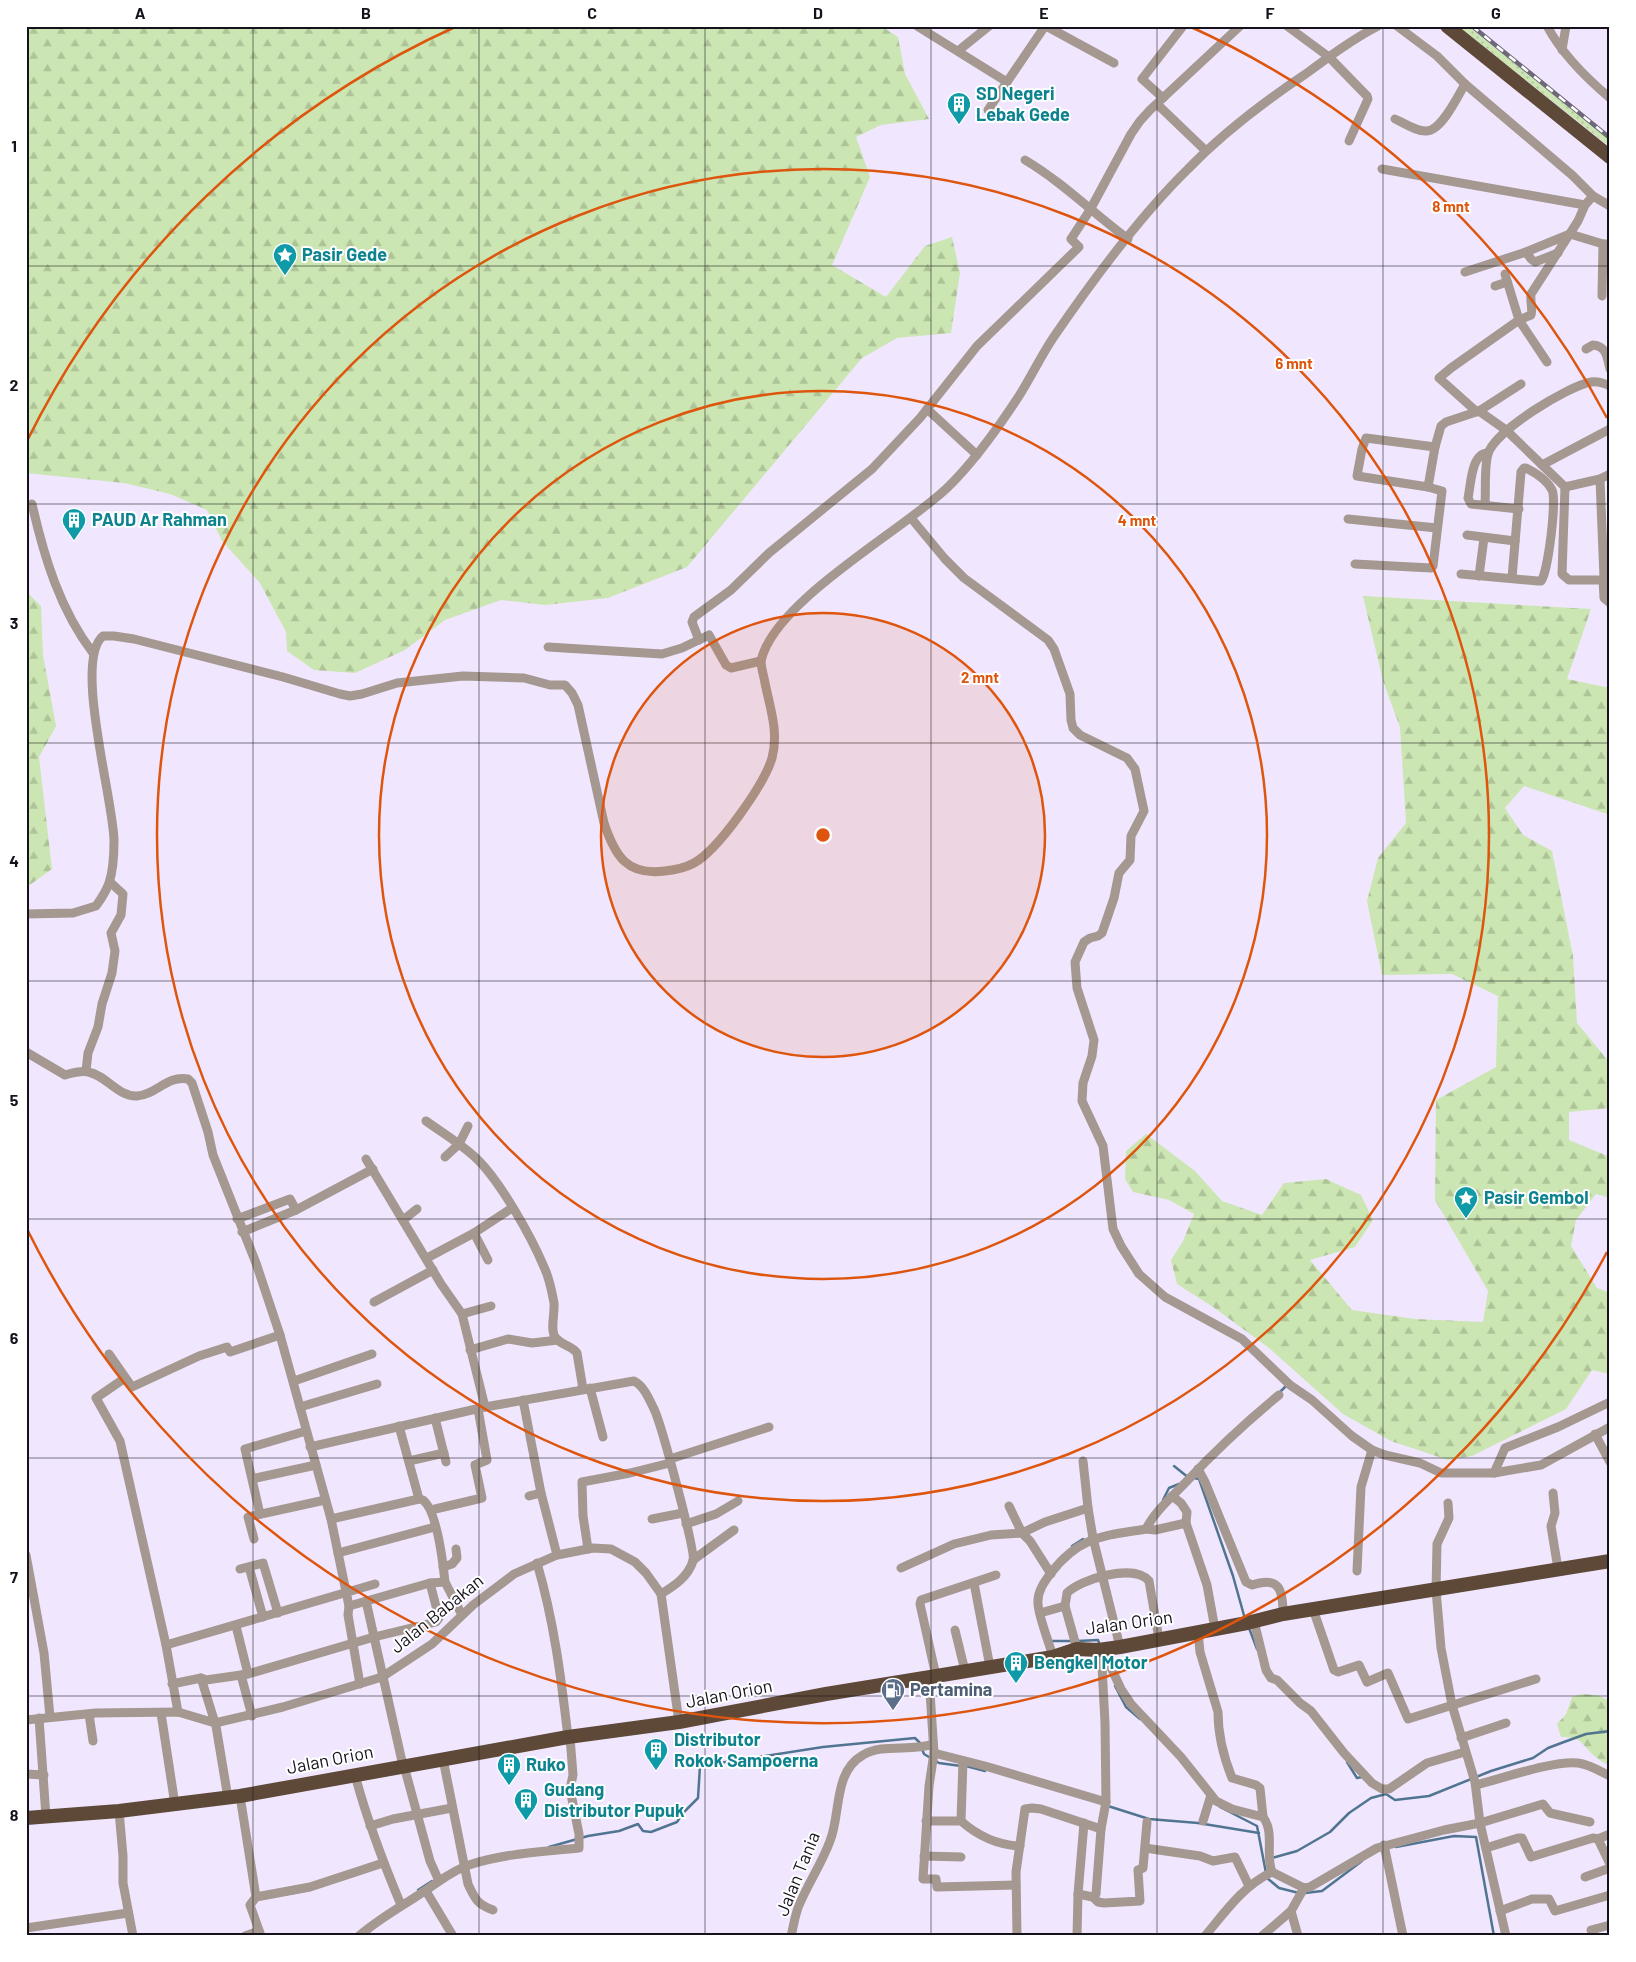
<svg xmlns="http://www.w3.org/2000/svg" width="1636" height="1962" viewBox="0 0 1636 1962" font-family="Barlow,sans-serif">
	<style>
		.grass { fill: url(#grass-dots) }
		.forest { fill: url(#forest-firs) }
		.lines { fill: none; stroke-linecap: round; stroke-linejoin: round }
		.stream { stroke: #517591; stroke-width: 2.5 }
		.minor { stroke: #a49890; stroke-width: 9 }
		.trunk { stroke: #5e4838; stroke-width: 14 }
		.rail-casing { stroke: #6e6878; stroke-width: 4.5 }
		.rail { stroke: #fff; stroke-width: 2.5; stroke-dasharray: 8; stroke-linecap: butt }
		.grid { fill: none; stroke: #16121c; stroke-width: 1; stroke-opacity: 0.55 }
		.ring { fill: none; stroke: #de550d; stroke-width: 2.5 }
		.labels { text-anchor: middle; stroke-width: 4; stroke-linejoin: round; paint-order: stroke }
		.culture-label { font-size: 18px; font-weight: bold; fill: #0d838f; stroke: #fff; text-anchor: start }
		.street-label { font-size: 18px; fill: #16121c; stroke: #fff }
		.service-label { font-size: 18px; font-weight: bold; fill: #4e5e75; stroke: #fff; text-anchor: start }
		.centre { fill: #de550d; stroke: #fff; stroke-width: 2.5 }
		.ring-label { font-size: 15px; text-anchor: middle; font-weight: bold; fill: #de550d; stroke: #fff; stroke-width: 4; stroke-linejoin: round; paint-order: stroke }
		.neatline { fill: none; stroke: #16121c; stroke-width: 2 }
		.grid-label { font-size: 16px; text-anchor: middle; font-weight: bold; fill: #16121c }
	</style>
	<defs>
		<pattern id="grass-dots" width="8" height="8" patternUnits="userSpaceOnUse" patternTransform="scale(1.25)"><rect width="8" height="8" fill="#cbe6b2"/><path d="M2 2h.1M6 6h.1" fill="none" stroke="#aec498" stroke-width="1.8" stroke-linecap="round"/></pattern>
		<pattern id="forest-firs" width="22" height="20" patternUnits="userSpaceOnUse" patternTransform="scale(1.25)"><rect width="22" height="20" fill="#cbe6b2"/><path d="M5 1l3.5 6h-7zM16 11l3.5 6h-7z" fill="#aec498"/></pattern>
	</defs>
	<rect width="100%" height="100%" fill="#f0e7ff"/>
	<polygon class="grass" points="1458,26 1468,26 1610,140 1610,147"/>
	<g class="forest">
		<polygon points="26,26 881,26 898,37 905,74 929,119 881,125 856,137 870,177 832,265 886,297 925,246 952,237 960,273 951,333 897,338 862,358 687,567 608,598 545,605 501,600 445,620 405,650 355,673 314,670 287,651 286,632 260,583 222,541 207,510 170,494 124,483 26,473"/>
		<polygon points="26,591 41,606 43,655 56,726 39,757 52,869 27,887"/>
		<polygon points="1363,596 1591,609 1567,679 1610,688 1610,815 1524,786 1505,808 1523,835 1552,851 1573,956 1577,1023 1610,1063 1610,1108 1569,1112 1569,1140 1610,1157 1610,1198 1596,1194 1576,1220 1571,1246 1597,1288 1610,1293 1610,1374 1592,1370 1566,1409 1472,1456 1448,1460 1391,1441 1343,1414 1269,1348 1213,1307 1177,1284 1171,1260 1183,1241 1194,1214 1169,1200 1133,1192 1125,1179 1126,1151 1146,1134 1195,1171 1222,1201 1262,1215 1284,1183 1326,1179 1361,1195 1373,1220 1355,1247 1310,1260 1352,1310 1415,1319 1483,1322 1488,1291 1435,1200 1436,1100 1496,1067 1498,996 1452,974 1382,975 1367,901 1378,858 1406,823 1400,727 1383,681"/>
		<path d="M1581 1694 1597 1695 1610 1701V1766C1604 1763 1597 1759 1592 1754 1580 1742 1581 1737 1561 1737L1557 1724 1566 1714 1572 1697Z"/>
	</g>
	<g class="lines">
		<g class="stream">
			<polyline points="1279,1393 1285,1387"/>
			<polyline points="1174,1466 1189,1478"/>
			<polyline points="1194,1478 1199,1479 1233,1576 1245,1619"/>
			<polyline points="1163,1500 1169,1488 1179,1484"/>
			<polyline points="1072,1546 1083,1539"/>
			<polyline points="1249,1628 1257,1649"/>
			<polyline points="1052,1641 1072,1641"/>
			<polyline points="1078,1641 1098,1640 1100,1646"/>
			<polyline points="1115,1686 1126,1707 1140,1719"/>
			<polyline points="922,1749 924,1754 939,1763 961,1766"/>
			<polyline points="1347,1762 1357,1778 1362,1777"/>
			<polyline points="966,1766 985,1771"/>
			<polyline points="1108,1806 1149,1819 1198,1823 1259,1833"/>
			<polyline points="1220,1807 1257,1826 1266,1873"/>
			<polyline points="549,1847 588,1836 619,1831 638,1824 643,1831 651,1832 677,1822 683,1813 698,1798 700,1766 823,1747 915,1738 921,1744"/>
			<polyline points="1396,1847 1454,1836 1476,1837 1494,1936"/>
			<polyline points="1272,1858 1297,1851 1330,1832 1349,1813 1371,1798 1386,1794 1395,1800 1429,1796 1491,1771 1533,1758 1548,1748 1564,1742 1586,1734 1610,1731"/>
			<polyline points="1267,1878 1279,1888 1299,1893"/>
			<polyline points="418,1890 432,1881"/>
			<polyline points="1305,1893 1322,1891 1362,1861"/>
		</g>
		<g class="minor">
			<polyline points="917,26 1007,82"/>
			<polyline points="1046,26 1114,63"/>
			<polyline points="1287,26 1329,57 1367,96 1368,99 1349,141"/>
			<polyline points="1397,26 1437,56 1465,84 1572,175 1593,196 1610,206"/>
			<path d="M1547 26C1562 54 1585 77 1610 98"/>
			<polyline points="1562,50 1566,26"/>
			<polyline points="958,51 989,26"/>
			<polyline points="1163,98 1142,79 1183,26"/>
			<polyline points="1157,104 1206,151"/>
			<polyline points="988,110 1045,26"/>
			<path d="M1395 119C1404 123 1417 132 1427 131 1442 130 1458 96 1465 84"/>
			<path d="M1025 160C1062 182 1093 213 1128 239"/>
			<polyline points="1382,169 1585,205"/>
			<polyline points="1526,252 1531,259 1535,262 1558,253"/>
			<polyline points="1465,272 1526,252 1570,234 1603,244 1610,244"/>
			<polyline points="1505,274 1519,320 1547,362"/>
			<polyline points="1495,286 1507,282"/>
			<polyline points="1602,296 1603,244"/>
			<path d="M1586 349 1593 345C1607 346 1607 358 1610 369"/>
			<polyline points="927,409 977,455"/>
			<polyline points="1479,411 1506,430 1565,487 1562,574 1569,580 1602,580 1604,578 1600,479"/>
			<path d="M1477 412 1439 378 1451 368 1519 320 1531 315C1533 311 1530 301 1531 294L1578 221 1585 205 1593 196"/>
			<path d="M1488 453C1471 453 1471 485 1468 498L1471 504 1519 509"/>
			<polyline points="1542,465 1610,429"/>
			<polyline points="1428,487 1435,447 1441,426 1446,422 1479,411 1521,384"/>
			<polyline points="1565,487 1600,479 1610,474"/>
			<path d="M32 504C44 557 60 610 93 653"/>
			<path d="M1485 504C1486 490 1484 468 1488 454 1494 431 1568 386 1591 382 1598 381 1604 383 1610 386"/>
			<polyline points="911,518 945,559 964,578 1048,640 1054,649 1070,694 1071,720 1073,728 1080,735 1127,758 1135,769 1144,811 1131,836 1130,860 1119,873 1114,898 1102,933 1098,936 1090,938 1084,942 1075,962 1077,988 1094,1040 1092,1056 1083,1083 1082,1101 1103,1146 1113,1229 1121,1246 1139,1274 1165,1297 1242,1339 1290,1385 1312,1400 1352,1436 1372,1450 1385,1455 1420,1463 1441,1473 1494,1473 1541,1465 1610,1427"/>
			<polyline points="1348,519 1437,528"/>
			<polyline points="1467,535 1515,541"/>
			<polyline points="1355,564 1431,568 1433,566 1442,491 1428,487 1357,476 1362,449 1366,438 1435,447"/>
			<path d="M1461 574 1538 581H1541C1548 573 1557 499 1552 490 1547 480 1536 473 1526 468H1524L1521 472 1512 578"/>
			<polyline points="1479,576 1484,538"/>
			<polyline points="1603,579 1604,598 1610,603"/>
			<polyline points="699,640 692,622 694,617 731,590 769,553 872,469 920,418 977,346 1079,247 1071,239 1090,210 1131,134 1140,121 1150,110 1240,26"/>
			<polyline points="548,647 662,654 682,648 709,635 726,665 731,668 761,661"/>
			<path d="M26 914 73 913 96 906C101 899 106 892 109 883 113 871 114 854 114 841 114 802 73 660 103 636H114L134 639 283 677 340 694 350 696 362 694 397 683 463 676 524 678 550 685H565L572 693 578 705 604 823C615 856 627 876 665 871 675 870 685 868 694 863 718 850 764 785 772 758 779 732 770 708 765 683 764 676 761 668 761 661 774 601 902 531 947 488 975 461 998 428 1019 396 1031 377 1041 356 1053 338 1092 281 1139 217 1188 169 1223 133 1265 101 1307 73 1330 56 1353 39 1378 26"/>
			<path d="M26 1052 65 1075C72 1073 81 1070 88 1072 106 1075 118 1097 137 1096 156 1095 167 1075 188 1079L192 1083 208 1132 213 1155 256 1263 280 1335 331 1519 349 1606 348 1615 360 1684"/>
			<polyline points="86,1071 88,1053 98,1027 102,1004 112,973 115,951 111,933 121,915 123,894 110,882"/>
			<path d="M426 1121C444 1134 463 1145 478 1160 501 1183 531 1236 544 1267 549 1277 552 1292 554 1303 555 1313 550 1329 555 1337 560 1345 571 1345 577 1353L583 1389"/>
			<polyline points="445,1157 459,1144 468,1126"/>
			<polyline points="366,1159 441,1284 462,1314 485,1407"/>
			<polyline points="237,1219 290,1199 296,1210 373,1169"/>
			<polyline points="403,1220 417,1209"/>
			<polyline points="242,1232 296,1210"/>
			<polyline points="474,1233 488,1260"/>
			<polyline points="427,1258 474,1233 512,1208"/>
			<polyline points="374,1302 433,1270"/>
			<polyline points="462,1314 491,1306"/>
			<polyline points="470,1350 508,1339 532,1343 558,1340"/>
			<polyline points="109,1354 132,1387 199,1356 227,1347 230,1352 280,1335"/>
			<polyline points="125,1378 96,1398 120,1441 166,1645 178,1712"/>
			<polyline points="294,1381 372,1354"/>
			<polyline points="590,1388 603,1437"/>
			<polyline points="523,1400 541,1493 557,1555"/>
			<polyline points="300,1407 377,1384"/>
			<polyline points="435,1418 446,1462"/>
			<polyline points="399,1426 419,1499"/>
			<polyline points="1595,1434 1610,1462"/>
			<path d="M310 1447 485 1407 634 1381C644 1386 649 1399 654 1409 661 1423 696 1552 693 1561 688 1577 674 1586 661 1594"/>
			<polyline points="670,1459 769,1427"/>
			<polyline points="409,1461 444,1453"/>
			<polyline points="1083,1461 1088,1508 1093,1538 1120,1647"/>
			<path d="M1198 1469 1205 1482 1246 1582 1252 1585C1279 1576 1283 1589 1283 1614"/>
			<polyline points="1494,1473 1505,1448 1558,1427 1610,1402"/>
			<polyline points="256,1478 316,1465"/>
			<polyline points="1553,1493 1555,1513 1551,1526 1558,1569"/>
			<polyline points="529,1496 541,1493"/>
			<polyline points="1172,1496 1181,1503 1187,1512 1186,1523 1207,1585 1215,1629"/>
			<polyline points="1448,1503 1449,1518 1437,1544 1436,1590 1441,1648 1452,1705 1475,1782 1480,1823 1506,1936"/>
			<polyline points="1009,1506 1022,1533 1030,1541 1051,1574"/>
			<polyline points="431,1510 482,1498 475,1465 487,1460 478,1409"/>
			<polyline points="260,1514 245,1449 306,1431"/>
			<path d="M331 1519 419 1499 423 1500C437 1511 443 1563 445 1582"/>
			<polyline points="652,1519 683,1513"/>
			<polyline points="686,1524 716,1514 738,1501"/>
			<path d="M1146 1529C1155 1511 1172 1497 1186 1482 1215 1451 1246 1422 1279 1395"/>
			<polyline points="254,1539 248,1517 325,1500"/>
			<polyline points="588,1549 583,1516 582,1482 630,1473 670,1463"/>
			<polyline points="338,1553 435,1527"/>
			<polyline points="26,1555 44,1653 50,1717"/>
			<polyline points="693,1560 734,1530"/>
			<path d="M537 1563C554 1621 561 1677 568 1737"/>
			<polyline points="249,1567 263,1617"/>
			<polyline points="443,1567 452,1564 457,1558 456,1549"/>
			<polyline points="901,1568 954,1544 991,1535 1022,1533 1045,1522 1088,1508"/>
			<polyline points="240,1569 263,1563 278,1613"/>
			<polyline points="1357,1571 1361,1487 1372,1450"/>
			<polyline points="974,1583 990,1667"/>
			<polyline points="366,1601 403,1766"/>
			<polyline points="349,1606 430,1583 445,1582 462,1615"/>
			<polyline points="1313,1609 1334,1670 1338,1672 1359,1665 1367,1682 1388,1673 1408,1719 1536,1679"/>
			<polyline points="1040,1613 1065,1606"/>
			<polyline points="1254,1621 1266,1670 1271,1678 1277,1680 1300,1703 1311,1711 1344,1753 1372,1783 1382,1789 1389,1789 1427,1763 1465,1752"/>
			<polyline points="236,1626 248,1674"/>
			<polyline points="955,1630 965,1671"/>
			<path d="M1198 1632 1200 1652 1218 1712C1218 1734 1224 1758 1232 1778L1256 1785 1260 1788 1263 1817"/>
			<polyline points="166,1645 375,1584"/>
			<path d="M1108 1648V1661L1121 1689 1131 1704 1181 1757 1216 1801 1232 1809 1263 1817C1275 1832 1265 1855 1272 1872"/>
			<path d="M1077 1649 1065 1606 1067 1593C1081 1579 1134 1563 1149 1581L1159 1639"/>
			<path d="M1053 1657C1049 1642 1039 1618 1038 1604 1037 1592 1044 1582 1051 1573 1079 1536 1104 1536 1146 1529L1155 1530 1186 1523"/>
			<polyline points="241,1675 252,1716"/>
			<polyline points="936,1676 920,1604 921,1600 996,1575"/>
			<polyline points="929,1677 934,1753 929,1786 923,1879 936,1879 937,1887 1016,1885"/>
			<polyline points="201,1678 216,1726 228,1798"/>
			<polyline points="172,1684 201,1678 206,1680 248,1674 374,1637 436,1622 439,1618 430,1583"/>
			<polyline points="161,1713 175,1805"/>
			<polyline points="89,1714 93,1741"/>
			<polyline points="39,1718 46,1817"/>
			<polyline points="26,1720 96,1713 178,1712 215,1723 283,1707 382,1677 432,1644 473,1605 514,1574 557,1555 593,1548 611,1549 635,1562 646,1573 661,1594 679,1722"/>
			<polyline points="1461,1738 1506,1723"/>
			<polyline points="934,1753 985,1766 1106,1802"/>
			<path d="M443 1759 468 1884C475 1899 477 1904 493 1910"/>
			<polyline points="404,1766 430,1861 439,1881"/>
			<polyline points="26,1774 44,1775"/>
			<path d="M355 1775C367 1820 383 1862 401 1905"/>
			<path d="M1476 1785C1501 1779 1554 1760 1578 1763 1588 1764 1600 1771 1610 1776"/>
			<polyline points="240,1796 256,1897 250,1905 261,1936"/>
			<polyline points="119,1811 123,1856 123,1883 133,1936"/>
			<path d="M926 1821H961C978 1836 996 1845 1020 1846"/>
			<polyline points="961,1821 963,1761"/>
			<polyline points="1203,1821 1211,1795"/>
			<polyline points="370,1826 393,1819 452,1808"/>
			<polyline points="1598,1839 1610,1834"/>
			<polyline points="1384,1845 1403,1936"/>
			<polyline points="1145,1848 1200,1856 1213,1861 1235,1857 1249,1886"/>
			<polyline points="1486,1848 1518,1838 1522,1838 1531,1857 1593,1838 1598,1839 1610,1864"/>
			<polyline points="924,1856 961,1857"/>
			<polyline points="1585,1877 1610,1868"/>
			<polyline points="426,1891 453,1936"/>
			<polyline points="1078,1894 1093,1897 1096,1894 1101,1829 1106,1802 1105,1723 1102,1666 1098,1650"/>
			<polyline points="256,1897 310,1887 383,1863"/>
			<polyline points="1093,1897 1098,1902 1104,1903 1140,1901 1138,1870 1143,1868 1147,1822"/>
			<polyline points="1500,1911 1532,1899 1549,1899 1555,1911 1610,1895"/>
			<polyline points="26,1928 128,1913"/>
			<polyline points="1591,1930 1610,1925"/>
			<polyline points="245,1936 259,1931"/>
			<path d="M359 1936C381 1917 403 1906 426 1890 440 1881 453 1870 469 1865 505 1853 542 1852 579 1848V1834L570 1789 573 1775 570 1737"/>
			<path d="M791 1936C794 1925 795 1913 800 1903 809 1882 822 1863 830 1841 841 1814 833 1772 863 1755 883 1743 912 1752 933 1744"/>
			<polyline points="1017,1936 1016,1872 1025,1809 1032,1808 1041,1809 1101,1829"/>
			<polyline points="1077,1936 1078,1894 1084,1823"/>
			<path d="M1205 1936C1225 1912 1244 1885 1272 1872L1304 1888 1310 1887 1377 1848 1444 1830 1480 1823 1543 1804 1550 1813 1590 1822"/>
			<polyline points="1262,1936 1291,1911"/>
			<polyline points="1298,1936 1291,1911 1304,1888"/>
		</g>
		<g class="trunk">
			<polyline points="1447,26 1610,157"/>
			<polyline points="26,1818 119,1811 240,1796 568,1737 679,1722 826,1694 1053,1657 1077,1649 1098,1650 1120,1647 1247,1623 1283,1614 1610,1561"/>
		</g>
		<g class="rail-casing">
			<polyline id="rail" points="1472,26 1610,138"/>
		</g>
		<use href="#rail" class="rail"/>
	</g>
	<path class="grid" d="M253 26V1936M479 26V1936M705 26V1936M931 26V1936M1157 26V1936M1383 26V1936M26 266H1610M26 504H1610M26 743H1610M26 981H1610M26 1219H1610M26 1458H1610M26 1696H1610"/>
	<circle cx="823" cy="835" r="222" fill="#de550d" fill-opacity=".12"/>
	<g class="ring">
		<circle cx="823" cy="835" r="222"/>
		<circle cx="823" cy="835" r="444"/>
		<circle cx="823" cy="835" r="666"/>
		<path d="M1607 1252A888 888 0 0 1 28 1231M28 439A888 888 0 0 1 455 27M1191 27A888 888 0 0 1 1607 418"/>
	</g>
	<defs>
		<g id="building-pin" transform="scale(1.25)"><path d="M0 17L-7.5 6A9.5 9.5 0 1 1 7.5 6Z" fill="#0f9aa8" stroke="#fff"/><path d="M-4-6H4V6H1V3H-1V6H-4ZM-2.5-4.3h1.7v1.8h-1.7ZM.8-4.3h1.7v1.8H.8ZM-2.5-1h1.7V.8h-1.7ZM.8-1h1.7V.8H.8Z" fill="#fff"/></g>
		<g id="sight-pin" transform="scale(1.25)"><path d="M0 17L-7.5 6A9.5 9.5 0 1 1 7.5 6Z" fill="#0f9aa8" stroke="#fff"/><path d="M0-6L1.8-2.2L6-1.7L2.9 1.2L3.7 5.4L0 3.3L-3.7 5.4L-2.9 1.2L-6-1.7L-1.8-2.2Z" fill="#fff"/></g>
		<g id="fuel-pin" transform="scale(1.25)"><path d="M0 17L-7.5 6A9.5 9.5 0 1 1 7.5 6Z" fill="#5c6f8a" stroke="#fff"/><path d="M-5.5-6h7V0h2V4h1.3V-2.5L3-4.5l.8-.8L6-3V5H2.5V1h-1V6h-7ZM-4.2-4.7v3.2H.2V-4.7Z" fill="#fff"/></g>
	</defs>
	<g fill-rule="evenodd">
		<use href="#building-pin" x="959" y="104"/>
		<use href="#sight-pin" x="285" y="255"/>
		<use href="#building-pin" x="74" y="520"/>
		<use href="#sight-pin" x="1466" y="1198"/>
		<use href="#building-pin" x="1016" y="1663"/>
		<use href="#fuel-pin" x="893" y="1690"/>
		<use href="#building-pin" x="656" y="1750"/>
		<use href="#building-pin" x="509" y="1765"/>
		<use href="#building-pin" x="526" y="1800"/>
	</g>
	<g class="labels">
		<g class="culture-label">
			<text x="976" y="100">SD Negeri<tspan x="976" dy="21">Lebak Gede</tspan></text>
			<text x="302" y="261">Pasir Gede</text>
			<text x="92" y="526">PAUD Ar Rahman</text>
			<text x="1484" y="1204">Pasir Gembol</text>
			<text x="1034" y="1669">Bengkel Motor</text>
			<text x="674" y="1746">Distributor<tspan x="674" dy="21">Rokok Sampoerna</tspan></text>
			<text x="526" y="1771">Ruko</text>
			<text x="544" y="1796">Gudang<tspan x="544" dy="21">Distributor Pupuk</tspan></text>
		</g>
		<g class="street-label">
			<text transform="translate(437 1614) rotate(-39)" y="6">Jalan Babakan</text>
			<text transform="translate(1129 1623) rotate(-8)" y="6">Jalan Orion</text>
			<text transform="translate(729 1694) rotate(-11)" y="6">Jalan Orion</text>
			<text transform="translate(330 1760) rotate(-11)" y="6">Jalan Orion</text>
			<text transform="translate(798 1874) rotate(-68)" y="6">Jalan Tania</text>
		</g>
		<g class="service-label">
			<text x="910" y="1696">Pertamina</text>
		</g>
	</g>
	<circle cx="823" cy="835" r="8" class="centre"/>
	<g class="ring-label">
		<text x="1451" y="212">8 mnt</text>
		<text x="1294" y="369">6 mnt</text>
		<text x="1137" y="526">4 mnt</text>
		<text x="980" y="683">2 mnt</text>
	</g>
	<rect width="1636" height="1962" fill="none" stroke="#ffffff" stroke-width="55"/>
	<rect x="28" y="28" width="1580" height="1906" class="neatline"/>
	<g class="grid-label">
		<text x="140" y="19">A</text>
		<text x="366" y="19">B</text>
		<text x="592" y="19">C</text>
		<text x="818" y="19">D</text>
		<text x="1044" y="19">E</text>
		<text x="1270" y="19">F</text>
		<text x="1496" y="19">G</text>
		<text x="14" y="152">1</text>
		<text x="14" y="391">2</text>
		<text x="14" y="629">3</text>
		<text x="14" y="867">4</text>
		<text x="14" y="1106">5</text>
		<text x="14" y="1344">6</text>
		<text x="14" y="1583">7</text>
		<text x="14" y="1821">8</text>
	</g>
</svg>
